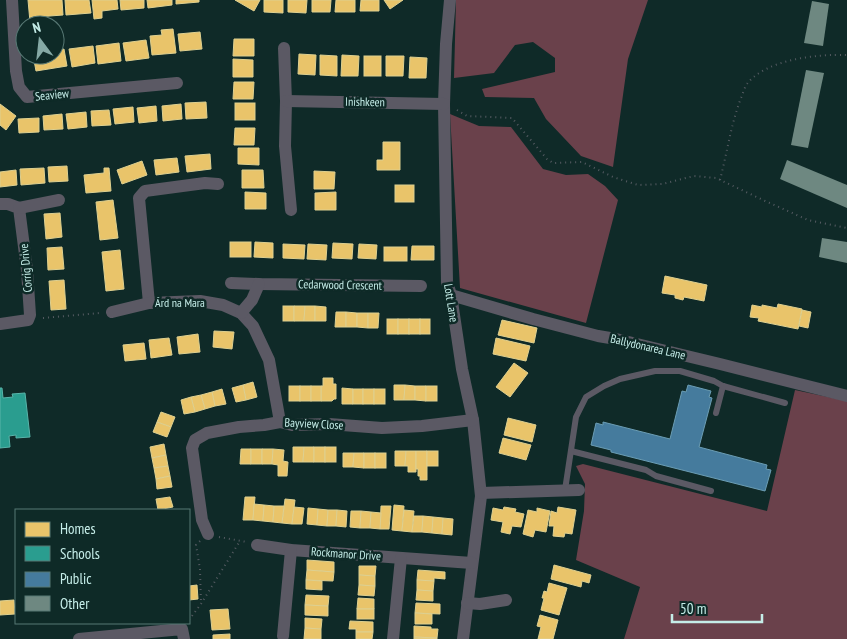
<svg xmlns="http://www.w3.org/2000/svg" width="847" height="639" viewBox="0 0 847 639" font-family="'PT Sans Narrow',sans-serif">
	<style>
		.green { fill: #6a414b }
		.homes { fill: #e9c46a; stroke: #ded090 }
		.schools { fill: #2a9d8f; stroke: #58b5aa }
		.public { fill: #457b9d; stroke: #6b9db4 }
		.building { fill: #6e8881 }
		.lines { fill: none; stroke-linecap: round; stroke-linejoin: round }
		.path { stroke: #555b62; stroke-width: 2; stroke-dasharray: 1 4; stroke-linecap: butt }
		.lane { stroke: #5b5964; stroke-width: 6 }
		.street { stroke: #5b5964; stroke-width: 12 }
		.labels { text-anchor: middle; stroke-width: 5; stroke-linejoin: round; paint-order: stroke }
		.street-label { font-size: 12px; fill: #c5ede8; stroke: #0e2a27 }
	</style>
	<rect width="100%" height="100%" fill="#0f2a28"/>
	<g class="green">
		<polygon points="456,0 648,0 628,59 613,167 581,156 546,119 534,98 485,97 482,89 555,72 555,58 533,42 515,45 494,73 454,78"/>
		<polygon points="450,114 479,126 511,127 543,169 566,175 588,174 605,186 618,200 586,323 460,288"/>
		<polygon points="795,390 847,401 847,639 624,639 640,587 576,560 584,511 585,484 576,466 583,464 767,511"/>
	</g>
	<g class="homes">
		<polygon points="28,0 62,0 63,15 36,17 37,22 30,22"/>
		<polygon points="65,0 89,0 91,13 66,15"/>
		<polygon points="92,0 117,0 118,9 102,11 102,18 94,19"/>
		<polygon points="120,0 144,0 144,8 121,10"/>
		<polygon points="147,0 172,0 172,5 148,8"/>
		<polygon points="176,0 199,0 199,2 176,4"/>
		<polygon points="235,0 260,0 254,11"/>
		<polygon points="264,0 283,0 283,13 264,12"/>
		<polygon points="288,0 307,0 306,13 288,12"/>
		<polygon points="312,0 331,0 330,12 312,12"/>
		<polygon points="336,0 355,0 355,12 335,12"/>
		<polygon points="361,0 379,0 379,11 360,11"/>
		<polygon points="384,0 403,0 390,9"/>
		<polygon points="173,29 176,53 152,55 150,36 162,35 161,30"/>
		<polygon points="200,32 202,49 180,51 178,34"/>
		<polygon points="234,39 254,39 254,56 233,56"/>
		<polygon points="146,40 149,58 126,61 123,43"/>
		<polygon points="119,43 121,61 98,64 96,46"/>
		<polygon points="93,46 95,63 72,67 69,49"/>
		<polygon points="64,49 67,66 36,71 33,55 55,55 55,51"/>
		<polygon points="299,54 316,55 315,75 298,74"/>
		<polygon points="320,55 337,56 337,76 320,75"/>
		<polygon points="342,55 359,56 358,76 341,76"/>
		<rect x="364" y="56" width="17" height="20"/>
		<polygon points="386,56 404,56 403,76 386,76"/>
		<polygon points="410,57 427,58 426,78 409,78"/>
		<polygon points="233,59 253,60 253,77 233,77"/>
		<polygon points="234,82 254,82 253,99 233,99"/>
		<polygon points="206,102 207,118 186,119 185,103"/>
		<rect x="235" y="103" width="20" height="17"/>
		<polygon points="0,104 16,116 6,130 0,125"/>
		<polygon points="181,104 182,119 163,121 162,106"/>
		<polygon points="156,106 157,121 139,123 137,108"/>
		<polygon points="133,107 134,122 115,124 113,109"/>
		<polygon points="109,110 111,125 92,126 91,111"/>
		<polygon points="86,112 87,127 68,129 66,114"/>
		<polygon points="62,114 63,129 44,130 43,116"/>
		<polygon points="39,118 39,132 19,133 18,119"/>
		<polygon points="235,128 255,128 254,145 234,145"/>
		<polygon points="383,142 400,142 400,170 377,170 377,160 383,160"/>
		<polygon points="238,148 259,148 259,165 238,164"/>
		<polygon points="210,154 211,169 187,172 185,156"/>
		<polygon points="177,158 179,172 156,175 154,160"/>
		<polygon points="142,161 147,175 122,184 117,170"/>
		<polygon points="67,166 68,181 49,182 48,167"/>
		<polygon points="44,168 45,183 21,185 20,169"/>
		<polygon points="104,168 109,168 111,191 86,193 84,175 104,173"/>
		<polygon points="16,170 17,185 0,187 0,172"/>
		<polygon points="242,170 263,170 264,188 242,188"/>
		<polygon points="314,171 335,172 334,189 314,189"/>
		<rect x="395" y="185" width="19" height="17"/>
		<polygon points="245,192 266,193 266,209 245,209"/>
		<polygon points="336,192 336,210 315,210 315,193"/>
		<polygon points="113,200 118,238 100,240 96,202"/>
		<polygon points="60,213 62,237 46,239 44,214"/>
		<rect x="230" y="242" width="21" height="15"/>
		<polygon points="255,242 273,243 273,258 254,257"/>
		<polygon points="333,243 353,244 352,259 332,258"/>
		<polygon points="283,244 305,245 304,259 283,258"/>
		<polygon points="308,244 327,245 326,260 307,259"/>
		<polygon points="359,244 377,245 376,259 358,258"/>
		<polygon points="412,246 434,246 434,260 411,260"/>
		<polygon points="62,247 64,269 48,270 47,248"/>
		<rect x="384" y="247" width="23" height="14"/>
		<polygon points="120,250 124,289 106,291 102,252"/>
		<polygon points="665,276 707,285 704,301 684,297 683,300 675,298 675,295 662,293"/>
		<polygon points="64,280 66,309 51,310 49,281"/>
		<polygon points="778,304 802,309 798,329 758,321 759,318 750,317 752,305 762,307 762,305 777,308"/>
		<rect x="283" y="306" width="11" height="15"/>
		<polygon points="294,306 305,306 304,321 294,321"/>
		<polygon points="305,306 315,306 315,321 304,321"/>
		<polygon points="315,306 326,307 326,321 315,321"/>
		<polygon points="802,310 811,312 808,328 799,326"/>
		<polygon points="336,312 346,312 346,327 335,327"/>
		<polygon points="346,312 357,313 357,327 346,327"/>
		<polygon points="357,313 368,313 368,328 357,327"/>
		<polygon points="368,313 379,313 378,328 368,328"/>
		<rect x="387" y="319" width="11" height="15"/>
		<rect x="398" y="319" width="11" height="15"/>
		<rect x="409" y="319" width="11" height="15"/>
		<rect x="420" y="319" width="10" height="15"/>
		<polygon points="502,320 537,328 534,343 498,335"/>
		<polygon points="214,331 234,332 232,349 213,347"/>
		<polygon points="198,334 200,352 179,354 177,337"/>
		<polygon points="169,338 172,355 151,358 149,340"/>
		<polygon points="496,338 530,346 526,361 493,354"/>
		<polygon points="144,343 146,359 125,361 123,345"/>
		<polygon points="514,363 528,373 510,397 496,387"/>
		<polygon points="323,378 333,378 333,384 336,384 336,399 334,399 332,401 321,401 321,386 323,386"/>
		<polygon points="253,382 257,397 246,400 243,385"/>
		<polygon points="243,385 246,400 236,402 232,388"/>
		<polygon points="394,385 405,385 404,400 394,400"/>
		<polygon points="405,385 415,386 415,400 404,400"/>
		<rect x="289" y="386" width="11" height="15"/>
		<rect x="300" y="386" width="11" height="15"/>
		<rect x="311" y="386" width="10" height="15"/>
		<polygon points="415,386 426,386 426,401 415,400"/>
		<rect x="426" y="386" width="11" height="15"/>
		<polygon points="342,388 353,389 353,404 342,404"/>
		<polygon points="222,389 226,404 215,406 212,392"/>
		<rect x="353" y="389" width="10" height="15"/>
		<rect x="363" y="389" width="11" height="15"/>
		<rect x="374" y="389" width="11" height="15"/>
		<polygon points="212,392 215,406 205,409 201,395"/>
		<polygon points="201,395 205,409 195,412 191,397"/>
		<polygon points="191,397 195,412 184,414 181,400"/>
		<polygon points="161,412 175,417 171,427 157,422"/>
		<polygon points="508,418 536,425 532,442 504,435"/>
		<polygon points="157,422 171,427 167,437 153,432"/>
		<polygon points="503,438 531,445 526,460 499,453"/>
		<polygon points="164,444 166,455 152,458 150,447"/>
		<polygon points="293,447 304,447 303,462 293,462"/>
		<polygon points="304,447 314,447 314,462 303,462"/>
		<rect x="314" y="447" width="11" height="15"/>
		<rect x="325" y="447" width="11" height="15"/>
		<polygon points="241,449 251,449 251,464 240,464"/>
		<rect x="251" y="449" width="11" height="15"/>
		<polygon points="262,449 273,449 272,464 262,464"/>
		<polygon points="273,449 284,450 283,461 288,462 287,476 278,476 278,465 272,464"/>
		<polygon points="395,451 406,451 405,466 395,466"/>
		<polygon points="406,451 416,451 416,472 408,472 408,466 405,466"/>
		<polygon points="416,451 427,451 427,480 420,480 420,476 418,476 418,469 416,469"/>
		<rect x="427" y="451" width="11" height="15"/>
		<polygon points="343,453 354,453 353,467 343,467"/>
		<polygon points="354,453 364,453 364,468 353,467"/>
		<rect x="364" y="453" width="11" height="15"/>
		<rect x="375" y="453" width="11" height="15"/>
		<polygon points="166,455 168,466 154,468 152,458"/>
		<polygon points="168,466 170,476 156,479 154,468"/>
		<polygon points="170,476 172,487 157,489 156,479"/>
		<polygon points="170,497 173,507 158,510 156,499"/>
		<polygon points="245,497 255,497 253,520 243,520"/>
		<polygon points="285,499 295,500 292,524 282,523"/>
		<polygon points="254,504 264,505 263,521 253,520"/>
		<polygon points="264,505 274,506 273,522 263,521"/>
		<polygon points="394,505 404,506 402,531 392,530"/>
		<polygon points="274,506 284,506 282,523 273,522"/>
		<polygon points="381,506 391,506 389,529 380,529"/>
		<polygon points="294,507 304,508 302,524 292,524"/>
		<polygon points="504,507 516,509 515,512 524,514 521,527 512,526 510,534 501,532 503,522 491,520 493,508 503,510"/>
		<polygon points="558,507 576,510 572,534 565,533 564,537 553,536 554,526 549,526 551,511 557,513"/>
		<polygon points="308,508 318,509 317,525 307,524"/>
		<polygon points="537,508 550,511 546,532 535,530 533,537 523,534 528,510 537,512"/>
		<polygon points="318,509 328,510 327,526 317,525"/>
		<polygon points="328,510 337,510 336,526 327,526"/>
		<polygon points="337,510 347,511 346,527 336,526"/>
		<polygon points="404,510 414,511 412,532 402,531"/>
		<polygon points="351,511 361,511 360,528 350,527"/>
		<polygon points="361,511 371,512 370,528 360,528"/>
		<polygon points="371,512 381,513 380,529 370,528"/>
		<polygon points="414,516 423,516 422,532 412,532"/>
		<polygon points="423,516 433,517 432,533 422,532"/>
		<polygon points="433,517 443,518 442,534 432,533"/>
		<polygon points="443,518 453,519 452,535 442,534"/>
		<polygon points="307,560 334,562 334,572 307,570"/>
		<polygon points="554,565 591,575 589,583 582,581 581,587 551,579"/>
		<polygon points="359,566 376,566 375,576 359,575"/>
		<polygon points="307,570 334,572 333,581 306,580"/>
		<polygon points="418,570 445,572 445,579 434,578 434,581 417,580"/>
		<polygon points="359,575 375,576 375,586 359,585"/>
		<polygon points="306,580 322,581 322,590 306,589"/>
		<polygon points="417,580 434,581 433,591 417,590"/>
		<polygon points="549,583 567,588 559,615 541,610 544,598 542,598 544,591 547,592"/>
		<polygon points="197,585 198,599 189,600 189,586"/>
		<polygon points="359,585 375,586 374,596 358,595"/>
		<polygon points="417,590 433,591 433,601 416,600"/>
		<polygon points="306,595 329,596 328,606 305,605"/>
		<polygon points="358,598 374,599 374,609 357,609"/>
		<polygon points="14,600 15,614 0,615 0,601"/>
		<polygon points="416,603 440,604 440,614 415,613"/>
		<polygon points="305,605 328,606 328,616 305,615"/>
		<polygon points="228,609 230,629 212,630 210,610"/>
		<rect x="357" y="609" width="17" height="10"/>
		<polygon points="415,613 432,614 432,624 415,624"/>
		<polygon points="540,615 558,620 553,639 538,639 541,627 537,626"/>
		<polygon points="305,618 322,619 321,629 305,628"/>
		<polygon points="350,621 373,622 373,632 356,632 356,629 349,629"/>
		<polygon points="414,626 431,627 431,629 438,629 437,638 414,637"/>
		<polygon points="305,628 321,629 321,639 304,639"/>
		<polygon points="356,632 373,632 372,639 356,639"/>
		<polygon points="230,634 230,639 213,639 213,635"/>
		<polygon points="414,637 437,638 437,639 414,639"/>
	</g>
	<polygon class="schools" points="0,388 2,388 3,398 13,397 12,394 25,393 30,437 16,438 16,435 9,436 10,447 0,448"/>
	<polygon class="public" points="688,385 711,391 709,397 712,398 699,447 767,465 766,469 771,470 765,491 611,452 611,450 591,445 596,423 603,425 603,422 670,439 682,391 686,392"/>
	<g class="building">
		<polygon points="812,1 829,4 823,46 804,43"/>
		<polygon points="806,70 824,73 808,148 791,145"/>
		<polygon points="787,160 847,185 847,208 780,179"/>
		<polygon points="822,238 847,242 847,263 819,257"/>
	</g>
	<g class="lines">
		<g class="path">
			<polyline points="457,110 467,116 512,118 547,159 553,163 582,162 613,177 638,185 662,184 694,176 716,178 763,200 808,220 847,228"/>
			<path d="M720 180C727 153 731 124 741 98 743 94 744 88 747 84 766 59 818 54 847 55"/>
			<polyline points="43,318 100,313"/>
			<polyline points="219,537 247,542"/>
			<polyline points="200,541 196,545 200,569 201,604"/>
			<polyline points="189,620 201,604 240,541"/>
		</g>
		<g class="lane">
			<polyline points="716,413 723,386"/>
			<polyline points="571,451 646,470 656,476 711,491"/>
			<polyline points="565,490 576,417 586,397 604,386 620,379 655,371 680,371 714,381 723,386 785,403"/>
		</g>
		<g class="street">
			<polyline points="12,0 16,71 19,87 27,97 177,83"/>
			<polyline points="450,0 446,44 444,104 447,282 451,295 462,369 473,420 481,496 463,639"/>
			<polyline points="284,48 286,101 285,146 291,210"/>
			<polyline points="286,101 444,104"/>
			<polyline points="0,204 8,204 19,208 27,270 30,315 28,320 0,324"/>
			<polyline points="19,208 59,200"/>
			<polyline points="231,283 259,284 421,286"/>
			<polyline points="451,295 533,319 598,336 616,339 720,364 847,396"/>
			<polyline points="149,303 139,198 145,191 205,183 218,184"/>
			<polyline points="112,312 149,303 200,301 223,305 241,313 253,326 269,360 280,422"/>
			<polyline points="241,313 252,300 259,284"/>
			<polyline points="481,493 579,490"/>
			<polyline points="208,534 202,520 192,448 195,440 207,433 239,427 264,425 280,422 292,425 329,424 382,428 422,426 473,420"/>
			<polyline points="257,545 291,550 472,563"/>
			<polyline points="467,603 480,604 506,600"/>
			<polyline points="283,636 291,550"/>
			<polyline points="79,639 182,629 184,639"/>
			<polyline points="393,639 401,558"/>
		</g>
	</g>
	<g class="labels">
		<g class="street-label">
			<text transform="translate(52 95) rotate(-6)" y="4">Seaview</text>
			<text transform="translate(365 102) rotate(1)" y="4">Inishkeen</text>
			<text transform="translate(26 268) rotate(-95)" y="4">Corrig Drive</text>
			<text transform="translate(340 285) rotate(1)" y="4">Cedarwood Crescent</text>
			<text x="180" y="307">Árd na Mara</text>
			<text transform="translate(451 303) rotate(81)" y="4">Lott Lane</text>
			<text transform="translate(648 347) rotate(13)" y="4">Ballydonarea Lane</text>
			<text transform="translate(314 424) rotate(3)" y="4">Bayview Close</text>
			<text transform="translate(346 554) rotate(4)" y="4">Rockmanor Drive</text>
		</g>
	</g>
	<rect x="15" y="509" width="175" height="115" fill="#0e2a27" stroke="#577874"/>
	<rect x="25" y="522" width="25" height="15" fill="#e9c46a" stroke="#577874"/>
	<text x="60" y="534" font-size="15" fill="#c5ede8">Homes</text>
	<rect x="25" y="546" width="25" height="15" fill="#2a9d8f" stroke="#577874"/>
	<text x="60" y="559" font-size="15" fill="#c5ede8">Schools</text>
	<rect x="25" y="572" width="25" height="15" fill="#457b9d" stroke="#577874"/>
	<text x="60" y="584" font-size="15" fill="#c5ede8">Public</text>
	<rect x="25" y="596" width="25" height="15" fill="#6e8881" stroke="#577874"/>
	<text x="60" y="609" font-size="15" fill="#c5ede8">Other</text>
	<g transform="translate(40 40) rotate(345)"><circle r="24" fill="#0e2a27" stroke="#577874"/>
	<path d="M0-4L9 19L0 12L-9 19Z" fill="#85a9a5"/>
	<text y="-8" font-size="14" font-weight="bold" text-anchor="middle" fill="#c5ede8">N</text>
	</g>
	<path d="M672 614v8h90v-8" fill="none" stroke="#c5ede8" stroke-width="2.5"/>
	<text x="680" y="614" font-size="15" fill="#c5ede8" stroke="#0e2a27" stroke-width="4" paint-order="stroke">50 m</text>
</svg>
